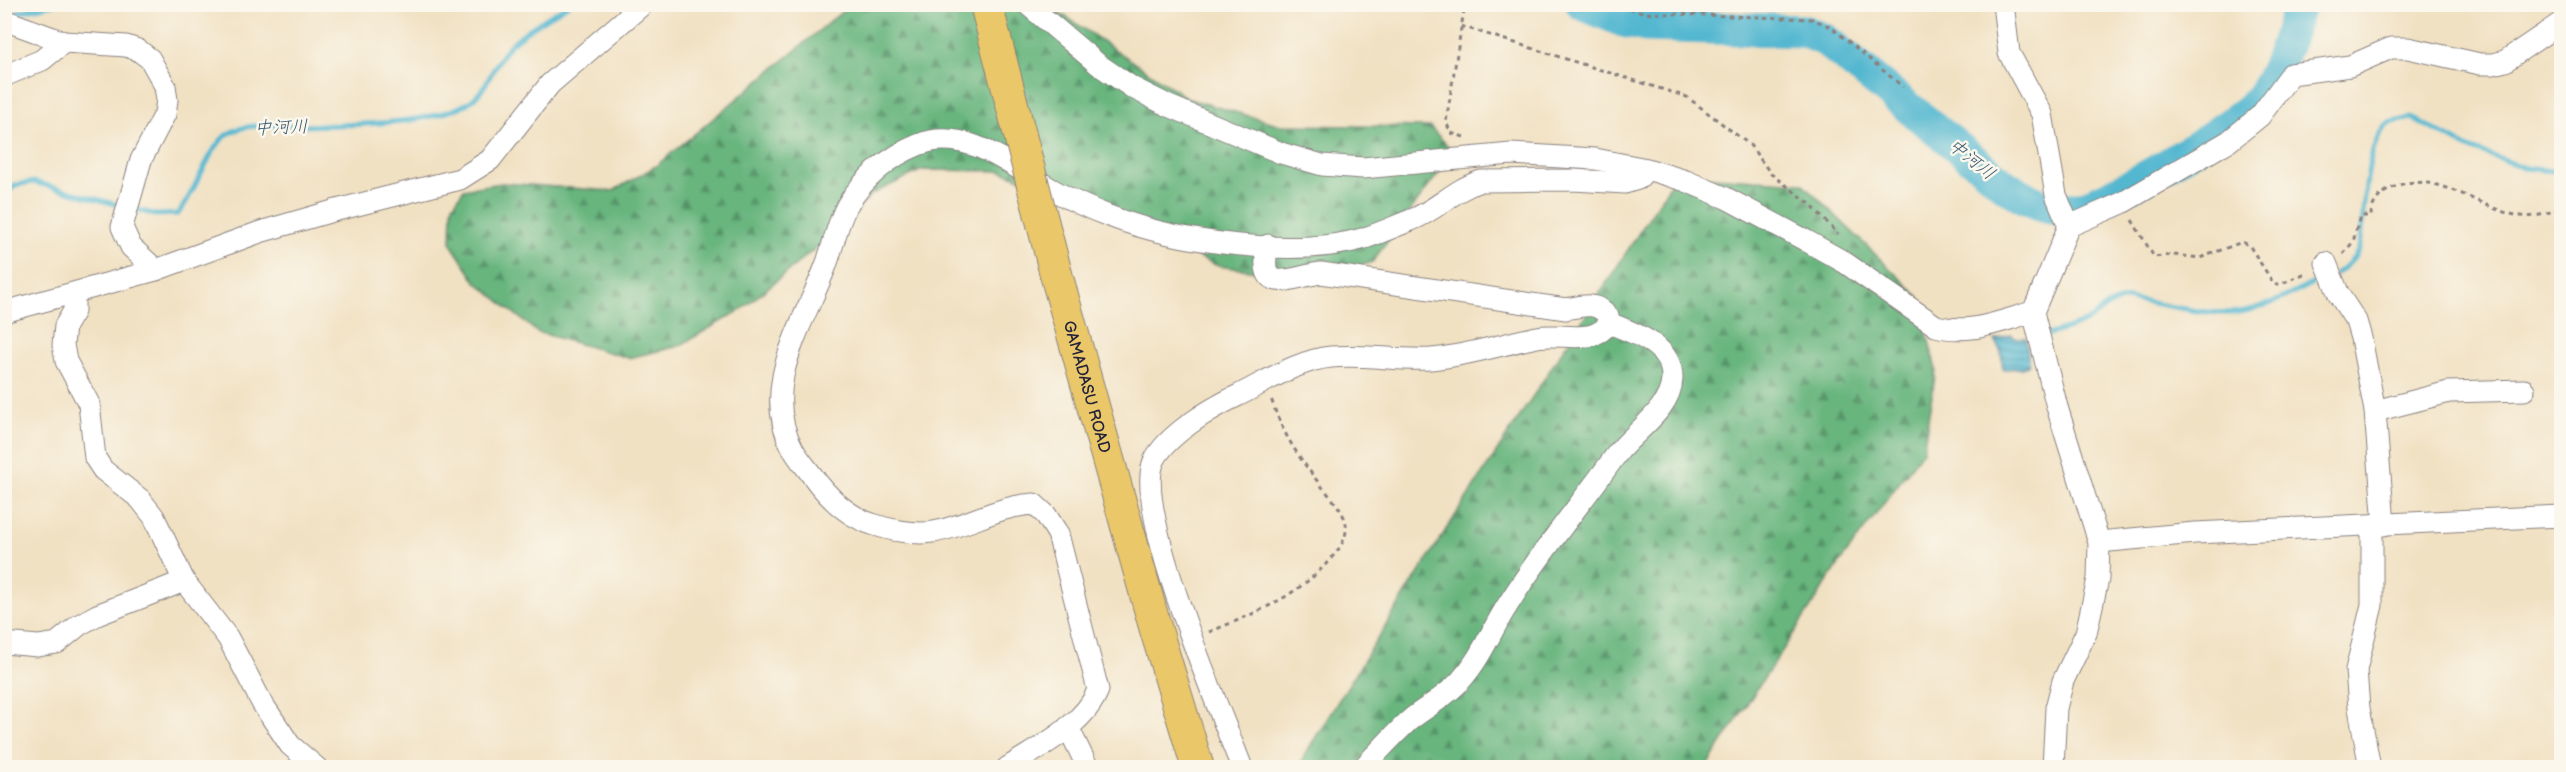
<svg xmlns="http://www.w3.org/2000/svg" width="2566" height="772" viewBox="0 0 2566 772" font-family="'Balsamiq Sans','Klee One',sans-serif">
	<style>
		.forest { fill: url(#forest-firs); stroke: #456c5c; stroke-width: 1.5 }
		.water { fill: url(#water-rules); stroke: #3a6c86; stroke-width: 1.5 }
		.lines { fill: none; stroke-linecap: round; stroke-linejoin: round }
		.stream { stroke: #52b7d0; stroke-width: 5 }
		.river { stroke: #52b7d0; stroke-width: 33 }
		.minor-casing { stroke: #8a827f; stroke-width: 23 }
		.highway-casing { stroke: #8a827f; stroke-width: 34 }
		.path { stroke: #8a827f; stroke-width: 3; stroke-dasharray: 4.5 4.5; stroke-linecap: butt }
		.minor { stroke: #fff; stroke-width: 21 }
		.highway { stroke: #eac769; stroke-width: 32 }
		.highway-bridge-casing { stroke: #8a827f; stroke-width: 34; stroke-linecap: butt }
		.highway-bridge { stroke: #eac769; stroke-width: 32 }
		.labels { text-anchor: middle; stroke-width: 5; stroke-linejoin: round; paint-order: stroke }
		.street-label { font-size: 16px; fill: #22223b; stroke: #fbf7ec }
		.water-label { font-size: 18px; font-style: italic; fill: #33566f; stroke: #fbf7ec }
	</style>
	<defs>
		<pattern id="forest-firs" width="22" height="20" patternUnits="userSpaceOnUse" patternTransform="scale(1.5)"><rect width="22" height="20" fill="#68b57e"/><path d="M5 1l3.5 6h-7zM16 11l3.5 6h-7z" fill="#559368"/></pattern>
		<pattern id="water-rules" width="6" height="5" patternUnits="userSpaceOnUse" patternTransform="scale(1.5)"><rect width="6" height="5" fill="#52b7d0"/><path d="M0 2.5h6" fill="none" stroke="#4494aa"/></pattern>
	</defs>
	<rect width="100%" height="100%" fill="#fbf7ec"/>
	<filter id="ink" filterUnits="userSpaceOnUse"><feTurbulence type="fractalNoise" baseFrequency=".0167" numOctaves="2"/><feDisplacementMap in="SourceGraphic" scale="12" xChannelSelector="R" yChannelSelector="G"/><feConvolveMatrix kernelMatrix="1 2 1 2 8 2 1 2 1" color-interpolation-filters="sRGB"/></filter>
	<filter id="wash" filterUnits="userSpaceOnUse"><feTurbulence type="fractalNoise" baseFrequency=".008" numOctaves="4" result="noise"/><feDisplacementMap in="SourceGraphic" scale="24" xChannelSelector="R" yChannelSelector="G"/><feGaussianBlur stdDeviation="1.35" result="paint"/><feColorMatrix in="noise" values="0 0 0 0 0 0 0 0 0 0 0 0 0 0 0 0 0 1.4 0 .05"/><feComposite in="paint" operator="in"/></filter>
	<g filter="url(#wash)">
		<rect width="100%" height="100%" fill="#f1e1c3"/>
		<g class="forest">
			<polygon points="850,5 1041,5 1066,17 1189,99 1281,125 1430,127 1448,146 1441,170 1372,262 1335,274 1273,273 1218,266 1113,215 1002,171 922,170 872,194 829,237 741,310 679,346 629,358 537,332 476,282 451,244 452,207 464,189 502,183 613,191 656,166"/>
			<polygon points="1697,176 1802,183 1918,296 1936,370 1923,451 1841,561 1706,767 1299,768 1305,754 1444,533 1672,182"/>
		</g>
		<polygon class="water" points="2012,335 2014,338 2026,338 2029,364 2022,368 2003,369 2001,352 1995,340"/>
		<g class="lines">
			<g class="stream">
				<polyline points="18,12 53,4"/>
				<polyline points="4,198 15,185 34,182 122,206"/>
				<path d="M131 208 156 215 178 214C194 195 210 145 228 134 245 123 271 126 291 126 336 125 428 126 466 104 488 92 493 63 509 46 526 29 549 17 569 4"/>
				<path d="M2336 273C2368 255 2360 233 2364 203 2367 178 2370 140 2388 123L2412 118 2469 148 2526 168 2562 172"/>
				<path d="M2047 335C2059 331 2072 328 2083 323 2103 313 2103 303 2129 299 2161 304 2195 313 2227 313 2261 313 2297 291 2327 276"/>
			</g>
			<path class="river" d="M1582 4 1623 21 1645 26 1803 31 1825 40 2006 186C2028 200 2050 213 2078 208 2109 203 2242 123 2261 97 2280 72 2289 34 2300 4"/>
		</g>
	</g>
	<g filter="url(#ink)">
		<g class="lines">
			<g class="minor-casing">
				<g id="minor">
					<path d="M1027 4 1099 65 1133 88 1169 106 1281 153 1322 165 1363 168 1511 154 1595 159 1647 169 1686 181 1726 198 1805 240 1844 262 1936 326C1970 335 2000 321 2033 312"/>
					<polyline points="2003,4 2009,53 2042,114 2056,195 2069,226"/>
					<polyline points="4,20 64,42 126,46 138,50 150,59 165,86 167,100 165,114 141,160 122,227 131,247 156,270"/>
					<polyline points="4,76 42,60 64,42"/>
					<polyline points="2326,263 2339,295 2356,321 2361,338 2375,411 2384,525"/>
					<polyline points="74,294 74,311 65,326 63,345 66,361 89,404 95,458 103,470 140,499 154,517 184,581 228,638 262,703 290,745 317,768"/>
					<polyline points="4,312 156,270 260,232 333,211 460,179 490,160 550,84 643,4"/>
					<polyline points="2375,411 2449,392 2524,390"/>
					<polyline points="2099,542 2195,533 2562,516"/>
					<polyline points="4,643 38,646 57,643 79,625 97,615 184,581"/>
					<polyline points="1068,727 1088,768"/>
					<path d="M1007 768C1037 748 1084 726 1098 690L1058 534 1046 515 1034 504C997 506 968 526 933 532 915 535 889 530 872 524 847 516 826 495 811 474 805 466 798 458 793 449 759 387 803 325 825 268 833 248 837 222 848 204 864 178 890 156 918 145 966 125 1014 168 1053 190 1071 200 1090 209 1109 216 1176 242 1295 259 1365 238 1380 233 1396 226 1411 220 1436 211 1454 189 1481 181L1573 180 1625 183 1638 179 1647 169"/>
					<path d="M1242 768C1221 712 1132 509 1154 461 1166 435 1213 407 1239 395 1267 381 1299 360 1331 357 1364 354 1398 361 1431 359 1466 356 1503 344 1537 337 1561 332 1594 346 1609 323L1608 316C1597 301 1582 306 1566 309L1321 273C1293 276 1256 299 1268 245"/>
					<path d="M1363 768C1379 751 1394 734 1411 719 1428 706 1447 696 1461 680 1481 658 1491 631 1507 606 1539 554 1580 505 1616 455 1633 432 1671 410 1672 379 1673 346 1635 333 1609 323"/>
					<polyline points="2053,768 2056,708 2063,681 2086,633 2098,579 2099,542 2057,407 2033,312 2069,226 2122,203 2229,141 2260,116 2291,74 2350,66 2391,48 2408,48 2480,64 2493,64 2505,61 2562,22"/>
					<polyline points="2370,768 2359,708 2356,670 2372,605 2372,525"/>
				</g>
			</g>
			<g class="highway-casing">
				<g id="highway">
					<path id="s1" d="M1056 274 1156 630 1198 768"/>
				</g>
			</g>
			<g class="path">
				<polyline points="1612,4 1646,13 1812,19 1831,27 1903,87"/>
				<polyline points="1461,26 1687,97 1750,145 1771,174 1808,202 1838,234"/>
				<polyline points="1464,137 1451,133 1446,122 1465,4"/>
				<polyline points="2132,220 2154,257 2173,255 2200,258 2242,242 2249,245 2274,284 2281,284 2308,272"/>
				<path d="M2343 254 2353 242 2360 216H2371C2371 205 2378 196 2388 190 2434 164 2479 211 2521 216 2537 218 2548 213 2562 207"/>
				<path d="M1209 632C1256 613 1300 596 1333 556 1343 545 1351 530 1343 515 1337 503 1326 492 1318 482 1297 455 1281 431 1271 398"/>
			</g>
			<use href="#minor" class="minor"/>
			<use href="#highway" class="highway"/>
			<g class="highway-bridge-casing">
				<polyline id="highway-bridge" points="986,4 1056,274"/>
			</g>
			<use href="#highway-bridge" class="highway-bridge"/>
		</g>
	</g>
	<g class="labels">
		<g class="street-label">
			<text dy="6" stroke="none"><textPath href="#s1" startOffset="117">GAMADASU ROAD</textPath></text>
		</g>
		<g class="water-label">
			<text transform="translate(281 127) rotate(-2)" y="6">中河川</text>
			<text transform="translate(1972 159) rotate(39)" y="6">中河川</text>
		</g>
	</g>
	<rect width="2566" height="772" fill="none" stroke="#fbf7ec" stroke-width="24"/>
</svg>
